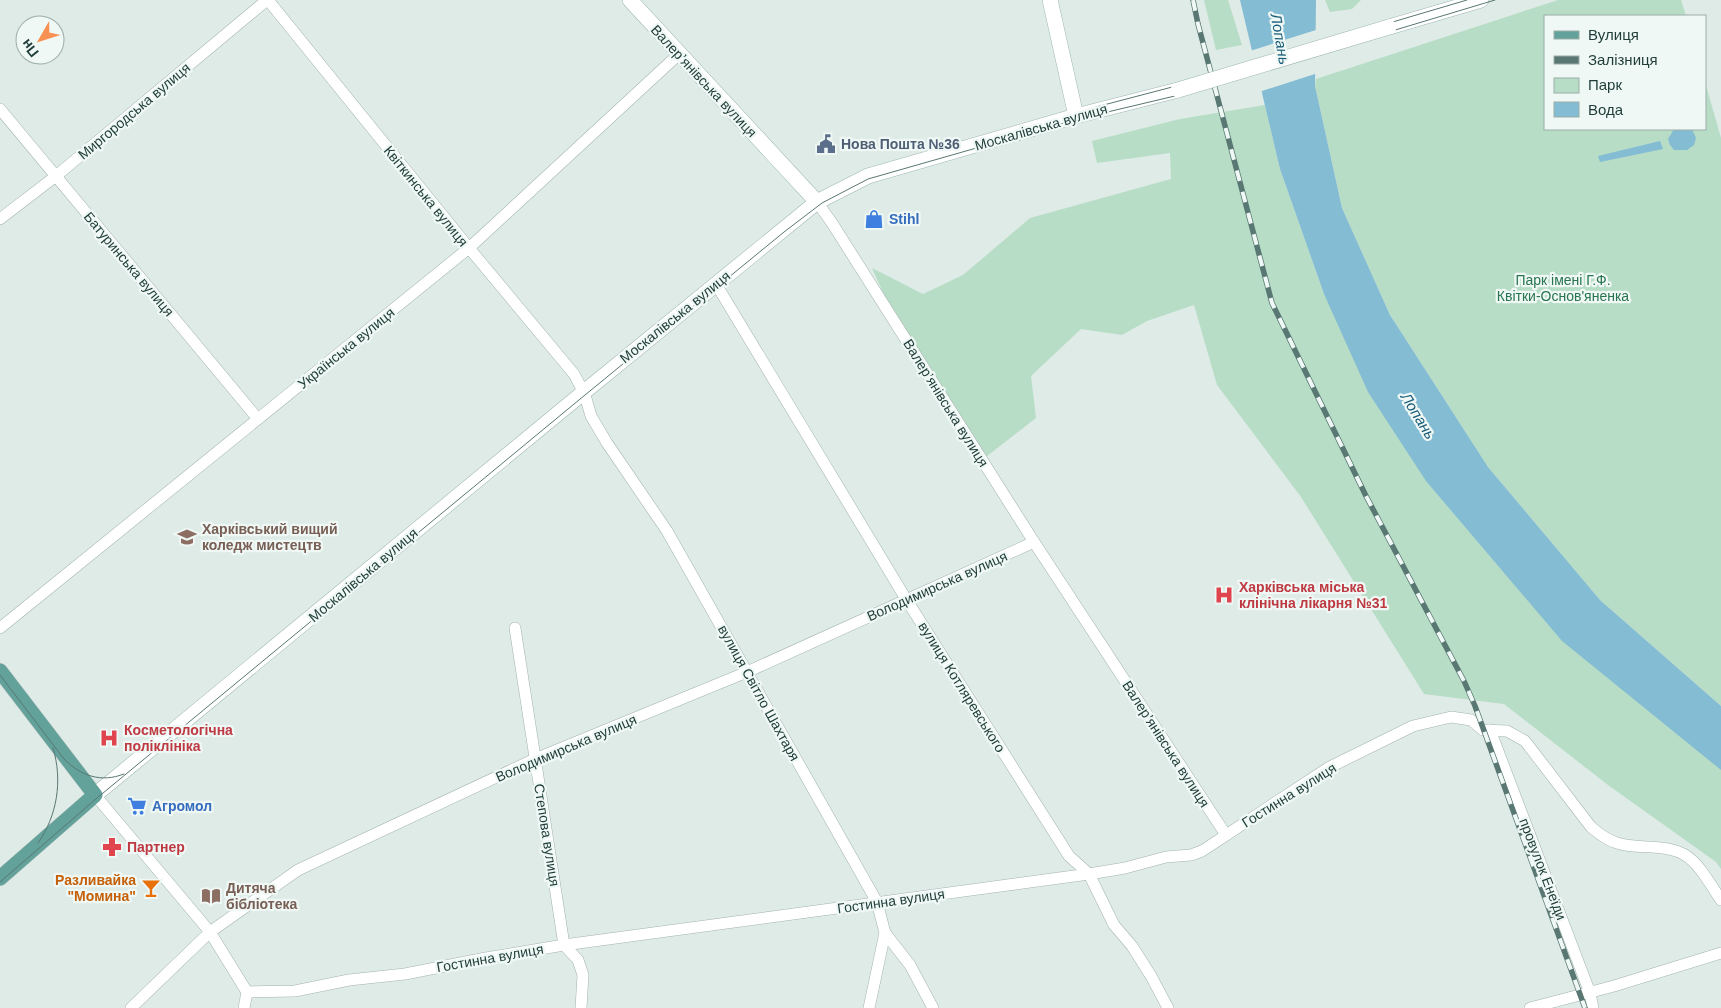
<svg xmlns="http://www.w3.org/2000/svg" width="1721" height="1008" viewBox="0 0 1721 1008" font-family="Arial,sans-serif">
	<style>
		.green { fill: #b7ddc6 }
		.water { fill: #84bcd3 }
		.pier { fill: #dfebe7 }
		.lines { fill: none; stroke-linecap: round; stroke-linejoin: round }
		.street-casing { stroke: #a2b3af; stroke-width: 12 }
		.secondary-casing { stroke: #9db7b1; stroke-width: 16 }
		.primary-casing { stroke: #c0c8c7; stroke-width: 16 }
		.street { stroke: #fff; stroke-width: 11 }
		.secondary { stroke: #fff; stroke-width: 15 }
		.primary { stroke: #62a29a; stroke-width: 15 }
		.tram { stroke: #597773; stroke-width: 1 }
		.rail-casing { stroke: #597773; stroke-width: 5.5 }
		.rail { stroke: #eff8f5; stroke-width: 4; stroke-dasharray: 11; stroke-linecap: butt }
		.secondary-bridge-casing { stroke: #9db7b1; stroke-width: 16; stroke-linecap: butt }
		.secondary-bridge { stroke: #fff; stroke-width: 15 }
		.labels { text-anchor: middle; stroke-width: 4.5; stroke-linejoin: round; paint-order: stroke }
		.street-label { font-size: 14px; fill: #1f3c38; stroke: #eff8f5 }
		.service-label { font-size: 14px; font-weight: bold; fill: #4e5e75; stroke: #eff8f5; text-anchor: start }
		.shop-label { font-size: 14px; font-weight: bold; fill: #366cbe; stroke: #eff8f5; text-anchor: start }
		.park-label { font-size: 14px; fill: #287450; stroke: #eff8f5 }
		.education-label { font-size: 14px; font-weight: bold; fill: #785e54; stroke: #eff8f5; text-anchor: start }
		.health-label { font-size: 14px; font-weight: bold; fill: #be3a42; stroke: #eff8f5; text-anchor: start }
		.food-label { font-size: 14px; font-weight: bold; fill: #c56008; stroke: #eff8f5; text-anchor: end }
		.water-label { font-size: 15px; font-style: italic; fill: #185c79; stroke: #eff8f5 }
	</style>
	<rect width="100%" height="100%" fill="#dfebe7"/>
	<g class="green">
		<polygon points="1204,0 1228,0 1242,45 1216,50"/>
		<polygon points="1325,0 1361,0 1352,9 1330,12"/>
		<polygon points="1558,0 1681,0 1686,16 1545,16 1545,129 1705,129 1705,82 1721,138 1721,706 1600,600 1488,467 1390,315 1342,208 1315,86 1316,79"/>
		<polygon points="1265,105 1280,169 1324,294 1721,769 1721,869 1716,862 1608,785 1504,704 1424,694 1301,497 1217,385 1194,305 1147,321 1122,335 1081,329 1031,376 1036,418 982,460 899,328 872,268 923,294 963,275 1030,218 1171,179 1170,153 1097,163 1092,141 1180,119"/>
	</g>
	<g class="water">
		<polygon points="1240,0 1316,0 1315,86 1342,208 1390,315 1488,467 1600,600 1721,706 1721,770 1562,641 1426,481 1368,392 1324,294 1280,169"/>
		<polygon points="1674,129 1692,129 1696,138 1694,145 1687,150 1674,150 1670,145 1668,139"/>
		<polygon points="1660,141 1663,149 1600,162 1598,156"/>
	</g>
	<polygon class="pier" points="1319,29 1318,73 1259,92 1250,51"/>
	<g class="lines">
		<g class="street-casing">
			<g id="street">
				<polyline points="268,0 469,248 574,374 585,395 591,416 607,443 667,531 877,902 885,933 869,1008"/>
				<polyline points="0,109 258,419"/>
				<polyline points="817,202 832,223 1034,542 1226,835"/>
				<polyline points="0,219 56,176 267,0"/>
				<polyline points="716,284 906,599 1069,856 1089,874 1114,925 1132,946 1151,976 1168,1008"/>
				<polyline points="0,628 469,248 679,54"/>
				<polyline points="515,628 564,945 578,960 583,975 581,1008"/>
				<polyline points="1490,730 1590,993 1593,1008"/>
				<polyline points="95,795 210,932 247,992 244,1008"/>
				<polyline points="885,933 910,965 933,1008"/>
				<path d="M247 992 295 991 349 980 405 974 486 958 564 945 1089 874 1125 868 1166 857 1191 855 1202 851 1328 768 1413 726 1451 717 1471 720 1483 730 1507 731 1525 741 1591 827C1599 834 1607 840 1617 843 1638 850 1665 843 1685 855 1700 864 1711 886 1721 900"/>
				<polyline points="131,1008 210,932 298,870 535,759 747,672 1034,542"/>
				<polyline points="1530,1008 1614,986 1721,953"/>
			</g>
		</g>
		<g class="secondary-casing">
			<g id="secondary">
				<polyline points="630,0 817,202"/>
				<polyline points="1050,0 1076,116"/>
				<polyline points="1389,27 1481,0"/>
				<polyline points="95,795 584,392 817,202 868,176 1076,116 1178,90"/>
			</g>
		</g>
		<g class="primary-casing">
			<polyline id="primary" points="0,671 95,795 0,878"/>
		</g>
		<use href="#street" class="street"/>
		<use href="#secondary" class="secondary"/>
		<use href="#primary" class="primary"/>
		<g class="tram">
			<polyline points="1096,107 1176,86 1467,0"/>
			<path d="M0 675 64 759C81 776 101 783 124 774"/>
			<path d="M38 843C57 816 63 781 53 748"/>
			<polyline points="0,882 97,798 585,395 784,232 822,203 868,179 1078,119 1179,95 1495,0"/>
		</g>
		<g class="rail-casing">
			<polyline id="rail" points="1193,0 1198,24 1272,303 1366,496 1464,681 1475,706 1585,1008"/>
		</g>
		<use href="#rail" class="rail"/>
		<g class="secondary-bridge-casing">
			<polyline id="secondary-bridge" points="1178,90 1389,27"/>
		</g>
		<use href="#secondary-bridge" class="secondary-bridge"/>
	</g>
	<defs>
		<g id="civic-bare" transform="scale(1.5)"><path d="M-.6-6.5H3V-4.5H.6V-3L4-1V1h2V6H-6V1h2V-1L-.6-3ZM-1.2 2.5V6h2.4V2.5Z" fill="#5c6f8a" stroke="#eff8f5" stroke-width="2.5" paint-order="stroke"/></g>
		<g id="shop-bare" transform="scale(1.5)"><path d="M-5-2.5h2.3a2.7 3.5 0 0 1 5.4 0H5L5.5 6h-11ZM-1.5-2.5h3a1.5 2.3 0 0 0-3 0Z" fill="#3f7fe0" stroke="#eff8f5" stroke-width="2.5" paint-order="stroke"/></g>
		<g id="university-bare" transform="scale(1.5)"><path d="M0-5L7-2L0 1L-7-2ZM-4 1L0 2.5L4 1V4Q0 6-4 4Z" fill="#8d6e63" stroke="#eff8f5" stroke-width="2.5" paint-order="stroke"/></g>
		<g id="hospital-bare" transform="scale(1.5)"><path d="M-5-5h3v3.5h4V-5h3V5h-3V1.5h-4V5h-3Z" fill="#e0444e" stroke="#eff8f5" stroke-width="2.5" paint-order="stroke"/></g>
		<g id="supermarket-bare" transform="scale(1.5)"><path d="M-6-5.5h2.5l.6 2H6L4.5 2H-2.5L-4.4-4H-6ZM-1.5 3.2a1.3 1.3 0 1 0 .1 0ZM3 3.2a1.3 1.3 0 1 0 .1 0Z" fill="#3f7fe0" stroke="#eff8f5" stroke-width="2.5" paint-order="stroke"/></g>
		<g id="pharmacy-bare" transform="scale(1.5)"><path d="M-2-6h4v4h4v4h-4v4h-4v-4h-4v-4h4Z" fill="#e0444e" stroke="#eff8f5" stroke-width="2.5" paint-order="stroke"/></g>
		<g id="bar-bare" transform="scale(1.5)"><path d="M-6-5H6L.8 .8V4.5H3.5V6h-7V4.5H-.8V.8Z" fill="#e8710a" stroke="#eff8f5" stroke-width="2.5" paint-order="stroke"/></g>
		<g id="library-bare" transform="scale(1.5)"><path d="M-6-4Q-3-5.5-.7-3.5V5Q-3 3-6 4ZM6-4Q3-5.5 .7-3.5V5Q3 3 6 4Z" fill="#8d6e63" stroke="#eff8f5" stroke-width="2.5" paint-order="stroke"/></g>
	</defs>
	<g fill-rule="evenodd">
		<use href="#civic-bare" x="826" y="144"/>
		<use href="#shop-bare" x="874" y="219"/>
		<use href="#university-bare" x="187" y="537"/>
		<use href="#hospital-bare" x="1224" y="595"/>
		<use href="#hospital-bare" x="109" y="738"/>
		<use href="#supermarket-bare" x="137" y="806"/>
		<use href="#pharmacy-bare" x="112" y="847"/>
		<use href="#bar-bare" x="151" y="888"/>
		<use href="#library-bare" x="211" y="896"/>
	</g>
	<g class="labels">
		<g class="street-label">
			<text transform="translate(704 81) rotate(47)" y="5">Валер’янівська вулиця</text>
			<text transform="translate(134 111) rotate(-40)" y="5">Миргородська вулиця</text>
			<text transform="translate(1041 127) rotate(-16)" y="5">Москалівська вулиця</text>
			<text transform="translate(426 196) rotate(51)" y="5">Квіткинська вулиця</text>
			<text transform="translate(129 264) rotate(50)" y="5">Батуринська вулиця</text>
			<text transform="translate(675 317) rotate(-39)" y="5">Москалівська вулиця</text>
			<text transform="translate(346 348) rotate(-39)" y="5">Українська вулиця</text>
			<text transform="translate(946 403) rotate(58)" y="5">Валер’янівська вулиця</text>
			<text transform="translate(363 575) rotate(-40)" y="5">Москалівська вулиця</text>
			<text transform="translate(937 586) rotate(-24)" y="5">Володимирська вулиця</text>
			<text transform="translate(962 687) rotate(58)" y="5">вулиця Котляревського</text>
			<text transform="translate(759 693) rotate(61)" y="5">вулиця Світло Шахтаря</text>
			<text transform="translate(1166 744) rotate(57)" y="5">Валер’янівська вулиця</text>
			<text transform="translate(566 748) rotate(-23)" y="5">Володимирська вулиця</text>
			<text transform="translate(1289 795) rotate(-32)" y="5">Гостинна вулиця</text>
			<text transform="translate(547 835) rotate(81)" y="5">Степова вулиця</text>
			<text transform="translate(1543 869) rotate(69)" y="5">провулок Енеїди</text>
			<text transform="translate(891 901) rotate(-8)" y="5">Гостинна вулиця</text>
			<text transform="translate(490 958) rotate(-10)" y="5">Гостинна вулиця</text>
		</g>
		<g class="service-label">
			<text x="841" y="149">Нова Пошта №36</text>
		</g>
		<g class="shop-label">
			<text x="889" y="224">Stihl</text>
			<text x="152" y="811">Агромол</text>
		</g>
		<g class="park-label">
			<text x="1563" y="285">Парк імені Г.Ф.<tspan x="1563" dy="16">Квітки-Основ'яненка</tspan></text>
		</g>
		<g class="education-label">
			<text x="202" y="534">Харківський вищий<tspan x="202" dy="16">коледж мистецтв</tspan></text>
			<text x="226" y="893">Дитяча<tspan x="226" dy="16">бібліотека</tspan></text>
		</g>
		<g class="health-label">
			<text x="1239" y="592">Харківська міська<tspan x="1239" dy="16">клінічна лікарня №31</tspan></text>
			<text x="124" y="735">Косметологічна<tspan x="124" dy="16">поліклініка</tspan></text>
			<text x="127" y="852">Партнер</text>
		</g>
		<g class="food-label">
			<text x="136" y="885">Разливайка<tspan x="136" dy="16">"Момина"</tspan></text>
		</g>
		<g class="water-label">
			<text transform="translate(1280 39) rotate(80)" y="5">Лопань</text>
			<text transform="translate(1418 416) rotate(58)" y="5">Лопань</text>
		</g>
	</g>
	<rect x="1544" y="15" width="162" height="115" fill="#eff8f5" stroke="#9cada9"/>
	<rect x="1554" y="31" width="25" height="8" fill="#62a29a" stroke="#9cada9"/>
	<text x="1588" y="40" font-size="15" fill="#1f3c38">Вулиця</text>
	<rect x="1554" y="56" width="25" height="8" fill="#597773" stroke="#9cada9"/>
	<text x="1588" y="65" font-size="15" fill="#1f3c38">Залізниця</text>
	<rect x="1554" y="78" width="25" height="15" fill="#b7ddc6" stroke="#9cada9"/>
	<text x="1588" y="90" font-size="15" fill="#1f3c38">Парк</text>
	<rect x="1554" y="102" width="25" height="15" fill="#84bcd3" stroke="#9cada9"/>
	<text x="1588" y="115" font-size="15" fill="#1f3c38">Вода</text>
	<g transform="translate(40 40) rotate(231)"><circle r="24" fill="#eff8f5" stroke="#9cada9"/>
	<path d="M0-4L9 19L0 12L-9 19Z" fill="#f79051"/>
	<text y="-8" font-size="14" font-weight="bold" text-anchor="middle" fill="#1f3c38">Пн</text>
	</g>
</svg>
